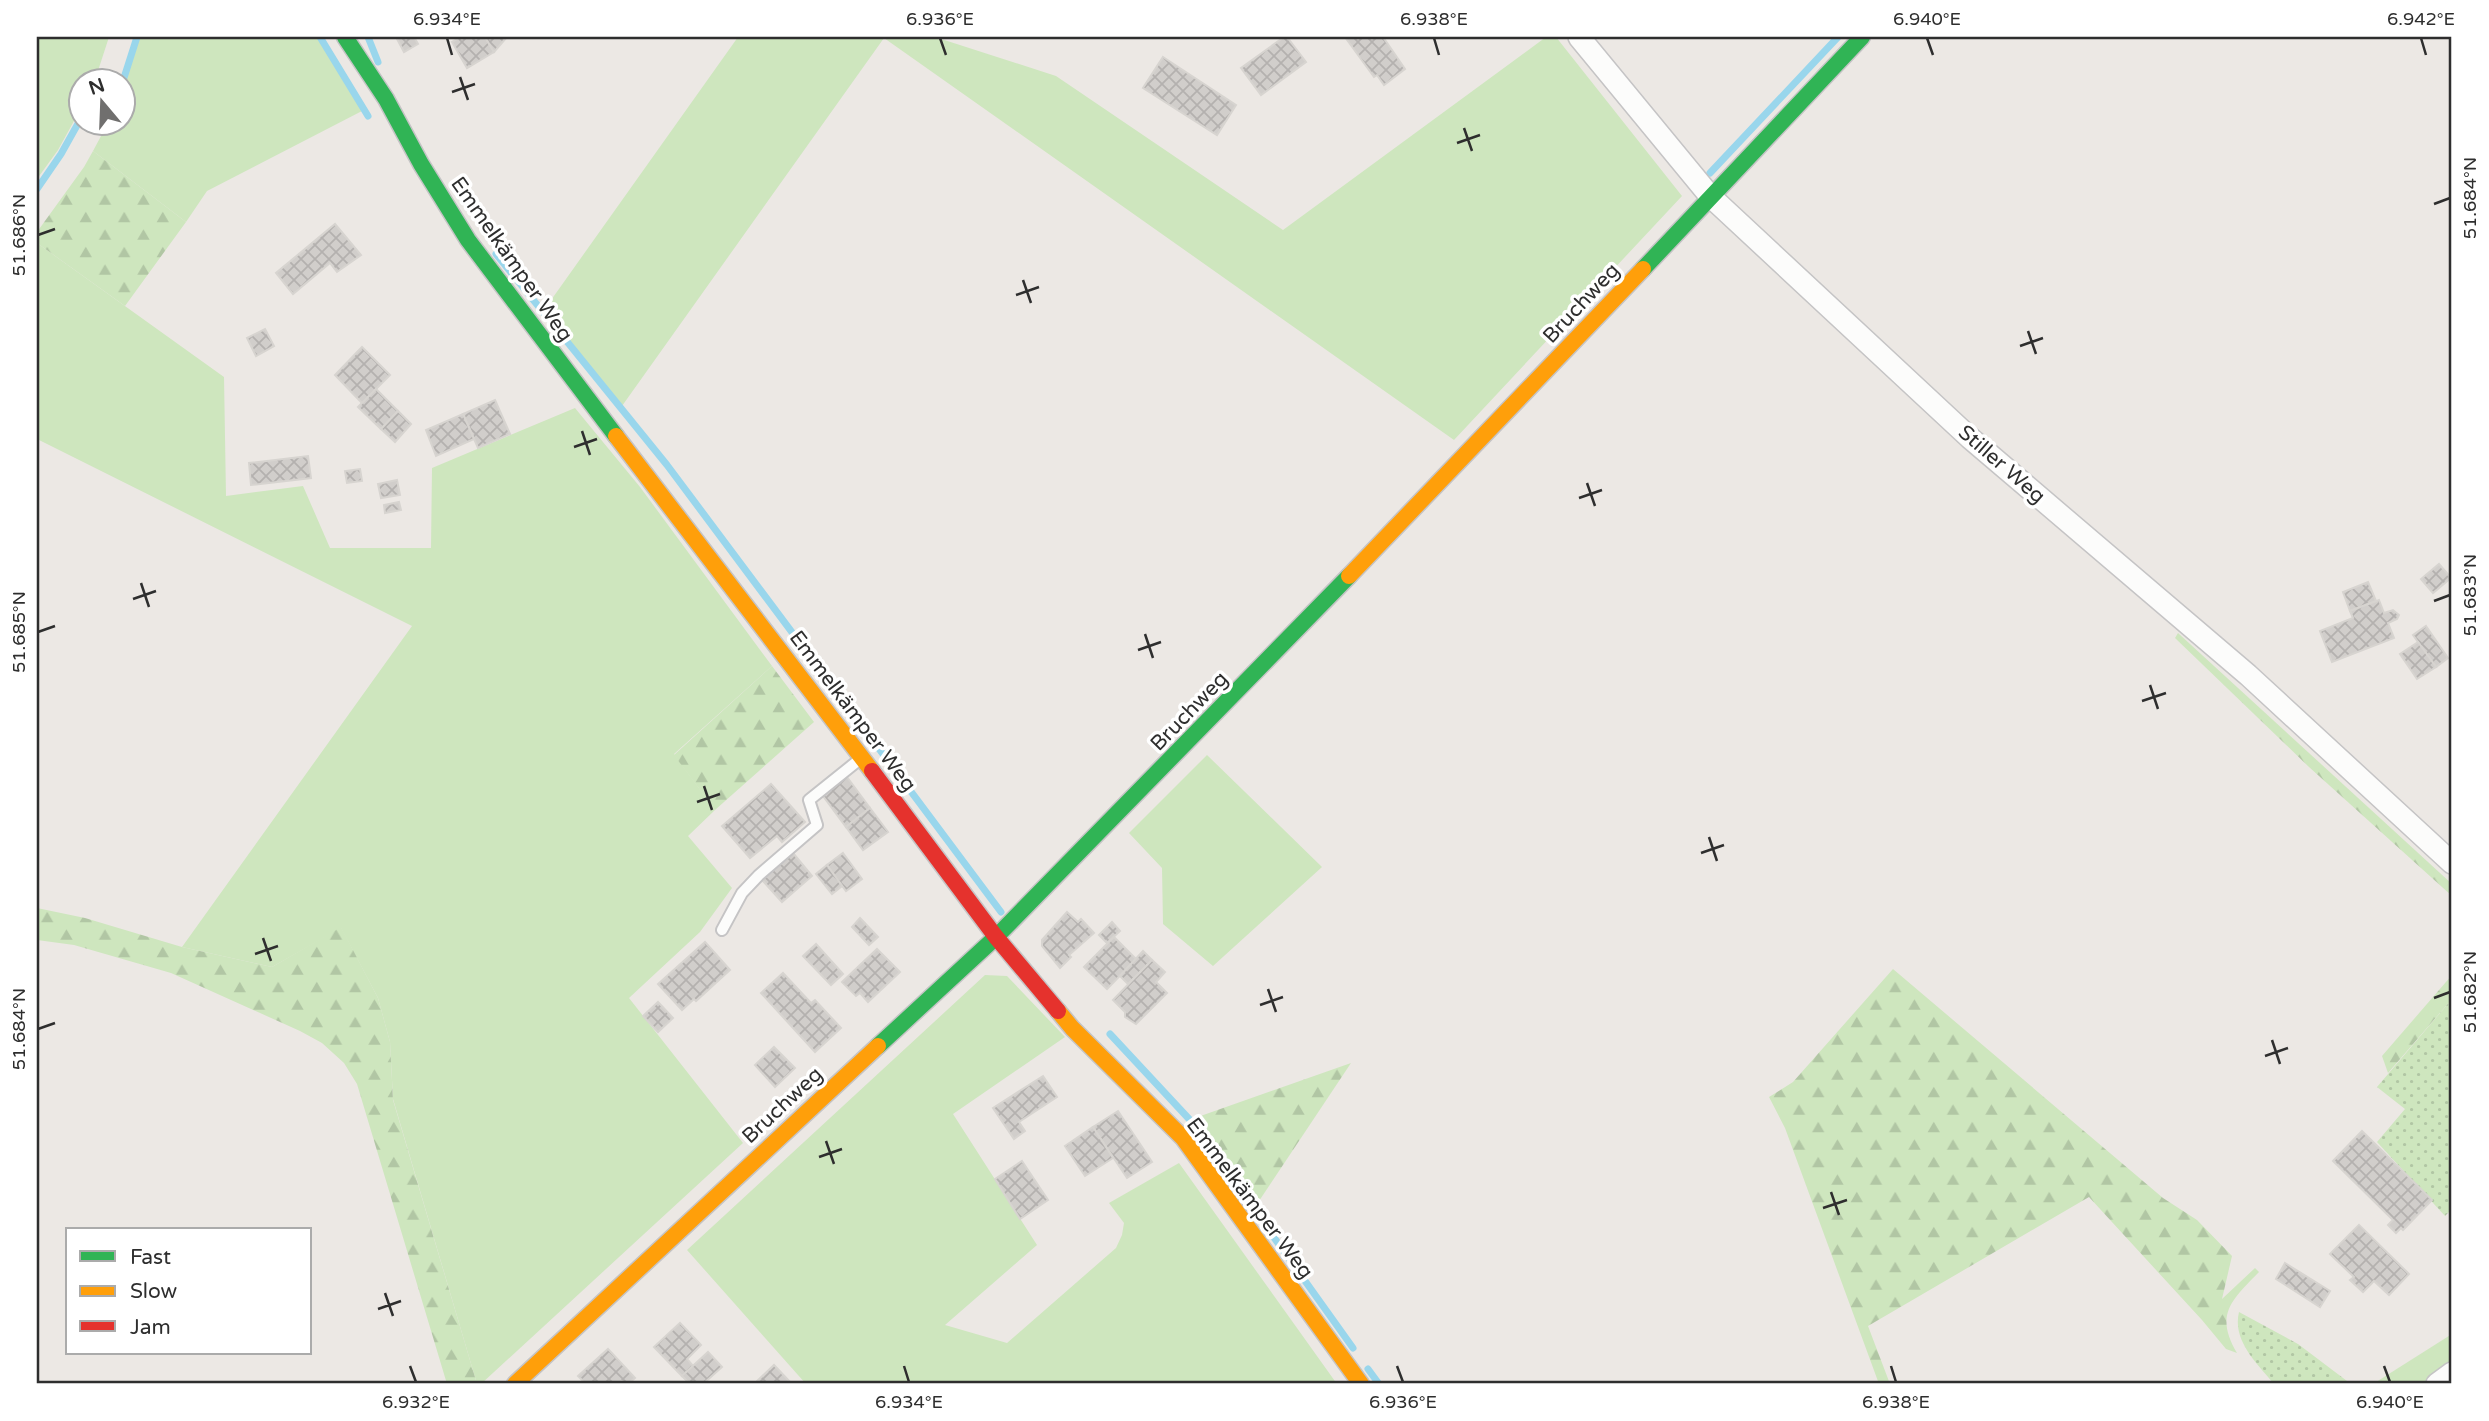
<svg xmlns="http://www.w3.org/2000/svg" width="2489" height="1421" viewBox="0 0 2489 1421" font-family="'Varela Round',sans-serif">
	<style>
		.grass { fill: #cee6be }
		.forest { fill: url(#forest-firs) }
		.garden { fill: url(#garden-dots) }
		.lines { fill: none; stroke-linecap: round; stroke-linejoin: round }
		.stream { stroke: #99d6ec; stroke-width: 7 }
		.building { fill: url(#building-cross-hatch); stroke: #d7d4d0; stroke-width: 2 }
		.lane-casing { stroke: #c5c4c5; stroke-width: 14 }
		.street-casing { stroke: #c5c4c5; stroke-width: 24 }
		.fast-casing { stroke: #c5c4c5; stroke-width: 19 }
		.slow-casing { stroke: #c5c4c5; stroke-width: 19 }
		.jam-casing { stroke: #c5c4c5; stroke-width: 19 }
		.lane { stroke: #fcfcfb; stroke-width: 10 }
		.street { stroke: #fcfcfb; stroke-width: 21 }
		.fast { stroke: #30b455; stroke-width: 16 }
		.slow { stroke: #ff9f0a; stroke-width: 16 }
		.jam { stroke: #e5322d; stroke-width: 16 }
		.ticks { fill: none; stroke: #2e2e2e; stroke-width: 2.5 }
		.labels { text-anchor: middle; stroke-width: 7; stroke-linejoin: round; paint-order: stroke }
		.street-label { font-size: 21px; fill: #2e2e2e; stroke: #fff }
		.neatline { fill: none; stroke: #2e2e2e; stroke-width: 2.5 }
		.ticks-label { font-size: 18px; text-anchor: middle; fill: #2e2e2e }
	</style>
	<defs>
		<pattern id="forest-firs" width="22" height="20" patternUnits="userSpaceOnUse" patternTransform="scale(1.75)"><rect width="22" height="20" fill="#cee6be"/><path d="M5 1l3.5 6h-7zM16 11l3.5 6h-7z" fill="#b1c6a4"/></pattern>
		<pattern id="garden-dots" width="8" height="8" patternUnits="userSpaceOnUse" patternTransform="scale(1.75)"><rect width="8" height="8" fill="#cee6be"/><path d="M2 2h.1M6 6h.1" fill="none" stroke="#b1c6a4" stroke-width="1.8" stroke-linecap="round"/></pattern>
		<pattern id="building-cross-hatch" width="8" height="8" patternUnits="userSpaceOnUse" patternTransform="scale(1.75)"><rect width="8" height="8" fill="#d1cecb"/><path d="M0 0l8 8M0 8l8-8" fill="none" stroke="#b4b1af"/></pattern>
	</defs>
	<rect width="100%" height="100%" fill="#ece8e4"/>
	<g class="grass">
		<polygon points="37,37 109,37 95,80 80,80 80,110 58,150 37,179"/>
		<polygon points="139,37 318,37 362,111 207,191 186,222 93,151 108,123 122,122 123,91"/>
		<polygon points="738,37 935,37 1056,76 1283,230 1546,37 1556,37 1682,196 1454,440 884,38 622,406 544,310"/>
		<polygon points="37,243 224,377 226,496 303,486 330,548 431,548 432,468 575,408 640,487 772,666 674,754 715,810 688,836 732,888 700,932 629,998 743,1143 481,1384 477,1384 393,1099 390,1042 378,998 341,928 272,967 182,947 412,626 37,439"/>
		<polygon points="1207,755 1322,867 1213,966 1163,924 1162,868 1129,833"/>
		<polygon points="985,975 1007,976 1065,1037 953,1114 1037,1245 945,1325 1007,1343 1116,1248 1122,1235 1124,1223 1109,1203 1179,1163 1337,1384 806,1384 687,1250"/>
		<polygon points="2452,1334 2452,1362 2422,1384 2373,1384"/>
	</g>
	<g class="forest">
		<polygon points="93,151 186,222 125,306 37,243 37,232 84,167"/>
		<polygon points="2178,633 2452,884 2452,896 2309,767 2175,638"/>
		<polygon points="772,666 814,722 715,810 674,755"/>
		<polygon points="37,908 85,918 182,947 272,967 341,927 378,998 390,1042 393,1100 477,1384 447,1384 357,1084 344,1063 322,1043 300,1031 171,973 74,945 37,940"/>
		<path d="M1893 969 2163 1198 2197 1220 2232 1256 2222 1299 2255 1268 2259 1272C2232 1300 2214 1314 2237 1353L2226 1349 2202 1320 2089 1197 1868 1326 1890 1384H1879L1785 1128 1769 1097 1793 1082Z"/>
		<polygon points="2452,975 2452,999 2388,1073 2382,1056"/>
		<polygon points="1351,1063 1255,1207 1192,1119"/>
	</g>
	<g class="garden">
		<polygon points="2452,999 2452,1209 2445,1216 2377,1142 2405,1109 2377,1087"/>
		<path d="M2239 1312 2298 1344 2351 1384H2274C2257 1363 2232 1341 2239 1312Z"/>
	</g>
	<g class="lines">
		<g class="stream">
			<polyline points="320,37 368,116"/>
			<polyline points="368,37 378,62"/>
			<polyline points="122,84 137,37"/>
			<polyline points="1710,173 1838,37"/>
			<polyline points="37,189 61,154 80,120"/>
			<polyline points="496,254 667,465 1001,912"/>
			<polyline points="1110,1034 1190,1120 1353,1348"/>
			<polyline points="1368,1369 1379,1384"/>
		</g>
	</g>
	<g class="building">
		<polygon points="396,37 414,37 418,44 404,52"/>
		<polygon points="461,37 485,37 494,52 467,68 452,42"/>
		<polygon points="485,37 507,37 494,52"/>
		<polygon points="1284,37 1287,37 1306,62 1261,95 1241,68"/>
		<polygon points="1345,37 1383,37 1405,69 1384,85 1377,75 1374,77"/>
		<polygon points="1163,57 1236,105 1217,135 1143,88"/>
		<polygon points="335,224 361,255 337,272 330,263 293,294 276,273"/>
		<polygon points="265,329 274,346 256,356 247,338"/>
		<polygon points="362,347 390,375 362,403 335,375"/>
		<polygon points="376,389 398,411 381,429 358,407"/>
		<polygon points="495,400 510,434 478,448 463,414"/>
		<polygon points="398,411 411,424 395,442 381,429"/>
		<polygon points="463,414 474,439 436,456 426,430"/>
		<polygon points="308,456 311,478 251,485 249,463"/>
		<polygon points="360,469 362,481 347,483 345,471"/>
		<polygon points="397,480 400,495 381,498 378,484"/>
		<polygon points="399,502 401,510 385,513 384,505"/>
		<polygon points="2439,564 2451,578 2433,593 2421,579"/>
		<polygon points="2368,582 2376,601 2350,611 2343,592"/>
		<polygon points="2379,600 2384,613 2393,610 2399,615 2397,619 2388,623 2394,638 2332,662 2320,631 2353,618 2350,611"/>
		<polygon points="2426,626 2448,658 2436,667 2413,635"/>
		<polygon points="2418,642 2436,667 2417,679 2400,654"/>
		<polygon points="847,777 870,808 846,827 823,796"/>
		<polygon points="771,784 805,822 782,842 777,836 750,858 722,826"/>
		<polygon points="870,808 888,832 863,850 846,827"/>
		<polygon points="793,853 812,876 782,902 762,880"/>
		<polygon points="843,853 862,879 846,891 827,865"/>
		<polygon points="827,865 842,886 832,894 816,874"/>
		<polygon points="1067,912 1078,922 1081,919 1094,933 1069,955 1071,957 1060,968 1042,946 1042,940"/>
		<polygon points="860,918 878,937 869,945 852,927"/>
		<polygon points="1112,922 1120,931 1107,943 1099,935"/>
		<polygon points="1114,937 1136,959 1107,989 1084,967"/>
		<polygon points="705,942 730,970 696,1001 694,999 682,1010 658,984"/>
		<polygon points="816,944 843,974 831,985 803,956"/>
		<polygon points="877,949 900,972 868,1002 860,993 856,996 842,982"/>
		<polygon points="1143,951 1152,960 1128,984 1120,976"/>
		<polygon points="1152,960 1165,972 1156,982 1167,993 1136,1024 1125,1017 1125,1012 1113,1000"/>
		<polygon points="783,973 811,1003 815,1000 841,1028 815,1052 761,993"/>
		<polygon points="658,1002 673,1018 658,1032 643,1016"/>
		<polygon points="774,1047 795,1068 775,1087 755,1065"/>
		<polygon points="1043,1076 1057,1097 1019,1122 1025,1131 1014,1139 993,1108"/>
		<polygon points="1118,1111 1152,1162 1127,1178 1093,1127"/>
		<polygon points="1093,1127 1113,1158 1085,1176 1065,1146"/>
		<polygon points="2362,1131 2432,1200 2403,1230 2401,1228 2396,1233 2388,1225 2393,1220 2333,1161"/>
		<polygon points="1022,1161 1048,1200 1020,1219 995,1179"/>
		<polygon points="2359,1225 2409,1274 2389,1295 2374,1281 2363,1292 2350,1280 2354,1277 2330,1254"/>
		<polygon points="2285,1263 2330,1291 2320,1307 2276,1279"/>
		<polygon points="680,1323 701,1345 687,1359 693,1366 682,1376 654,1347"/>
		<polygon points="608,1349 635,1378 628,1384 621,1381 618,1384 586,1384 578,1376"/>
		<polygon points="708,1352 722,1367 703,1384 690,1384 682,1376"/>
		<polygon points="774,1365 792,1384 754,1384"/>
	</g>
	<g class="lines">
		<g class="lane-casing">
			<polyline id="lane" points="722,930 742,893 759,875 817,825 809,800 860,759"/>
		</g>
		<g class="street-casing">
			<g id="street">
				<polyline points="1579,37 1710,196 1970,438 2248,675 2452,863"/>
				<polyline points="2437,1384 2452,1373"/>
			</g>
		</g>
		<g class="fast-casing">
			<g id="fast">
				<polyline points="345,37 386,99 421,164 468,240 616,436"/>
				<polyline points="1643,269 1862,37"/>
				<polyline points="878,1046 996,937 1349,576"/>
			</g>
		</g>
		<g class="slow-casing">
			<g id="slow">
				<polyline points="616,436 872,771"/>
				<polyline points="1349,576 1643,269"/>
				<polyline points="1058,1011 1072,1028 1183,1138 1361,1384"/>
				<polyline points="515,1384 878,1046"/>
			</g>
		</g>
		<g class="jam-casing">
			<polyline id="jam" points="872,771 996,937 1058,1011"/>
		</g>
		<use href="#lane" class="lane"/>
		<use href="#street" class="street"/>
		<use href="#fast" class="fast"/>
		<use href="#slow" class="slow"/>
		<use href="#jam" class="jam"/>
	</g>
	<path class="ticks" d="M447 38 452 55M940 38 946 55M1434 38 1439 55M1927 38 1933 55M2421 38 2426 55M460 77 468 100M452 92 475 84M1464 128 1472 151M1457 143 1480 135M2434 204 2450 198M38 235 55 229M1023 280 1031 303M1016 295 1039 287M2028 331 2036 354M2020 346 2043 338M582 431 590 455M574 447 597 439M1587 483 1595 506M1579 498 1602 490M141 583 149 607M133 599 156 591M2434 601 2450 595M38 632 55 626M1145 634 1153 658M1138 650 1161 642M2150 685 2158 709M2142 701 2166 693M704 786 712 810M697 802 720 794M1709 837 1717 861M1701 853 1724 845M263 938 271 961M255 954 278 946M1268 989 1276 1012M2434 998 2450 992M1260 1005 1283 997M38 1029 55 1023M2272 1040 2280 1064M2265 1056 2288 1048M826 1141 834 1164M819 1157 842 1149M1831 1192 1839 1215M1823 1208 1847 1200M385 1293 393 1316M378 1309 401 1301M410 1366 416 1382M904 1366 909 1382M1397 1366 1403 1382M1891 1366 1896 1382M2384 1366 2390 1382"/>
	<g class="labels">
		<g class="street-label">
			<text transform="translate(512 259) rotate(55)" y="7">Emmelkämper Weg</text>
			<text transform="translate(1581 303) rotate(-47)" y="7">Bruchweg</text>
			<text transform="translate(2002 464) rotate(41)" y="7">Stiller Weg</text>
			<text transform="translate(853 711) rotate(53)" y="7">Emmelkämper Weg</text>
			<text transform="translate(1189 711) rotate(-46)" y="7">Bruchweg</text>
			<text transform="translate(782 1105) rotate(-43)" y="7">Bruchweg</text>
			<text transform="translate(1250 1198) rotate(53)" y="7">Emmelkämper Weg</text>
		</g>
	</g>
	<rect width="2489" height="1421" fill="none" stroke="#ffffff" stroke-width="77"/>
	<rect x="66" y="1228" width="245" height="126" fill="#ffffff" stroke="#ababab" stroke-width="2"/>
	<rect x="80" y="1251" width="35" height="10" fill="#30b455" stroke="#ababab" stroke-width="2"/>
	<text x="130" y="1264" font-size="21" fill="#2e2e2e">Fast</text>
	<rect x="80" y="1286" width="35" height="10" fill="#ff9f0a" stroke="#ababab" stroke-width="2"/>
	<text x="130" y="1298" font-size="21" fill="#2e2e2e">Slow</text>
	<rect x="80" y="1321" width="35" height="10" fill="#e5322d" stroke="#ababab" stroke-width="2"/>
	<text x="130" y="1334" font-size="21" fill="#2e2e2e">Jam</text>
	<g transform="translate(102 102) rotate(341)"><circle r="33" fill="#ffffff" stroke="#ababab" stroke-width="2"/>
	<path d="M0-5L12 26L0 18L-12 26Z" fill="#706f6e"/>
	<text y="-10" font-size="19" font-weight="bold" text-anchor="middle" fill="#2e2e2e">N</text>
	</g>
	<rect x="38" y="38" width="2412" height="1344" class="neatline"/>
	<g class="ticks-label">
		<text x="447" y="25">6.934°E</text>
		<text x="940" y="25">6.936°E</text>
		<text x="1434" y="25">6.938°E</text>
		<text x="1927" y="25">6.940°E</text>
		<text x="2421" y="25">6.942°E</text>
		<text transform="translate(2470 198) rotate(-90)" y="6">51.684°N</text>
		<text transform="translate(19 235) rotate(-90)" y="6">51.686°N</text>
		<text transform="translate(2470 595) rotate(-90)" y="6">51.683°N</text>
		<text transform="translate(19 632) rotate(-90)" y="6">51.685°N</text>
		<text transform="translate(2470 992) rotate(-90)" y="6">51.682°N</text>
		<text transform="translate(19 1029) rotate(-90)" y="6">51.684°N</text>
		<text x="416" y="1408">6.932°E</text>
		<text x="909" y="1408">6.934°E</text>
		<text x="1403" y="1408">6.936°E</text>
		<text x="1896" y="1408">6.938°E</text>
		<text x="2390" y="1408">6.940°E</text>
	</g>
</svg>
